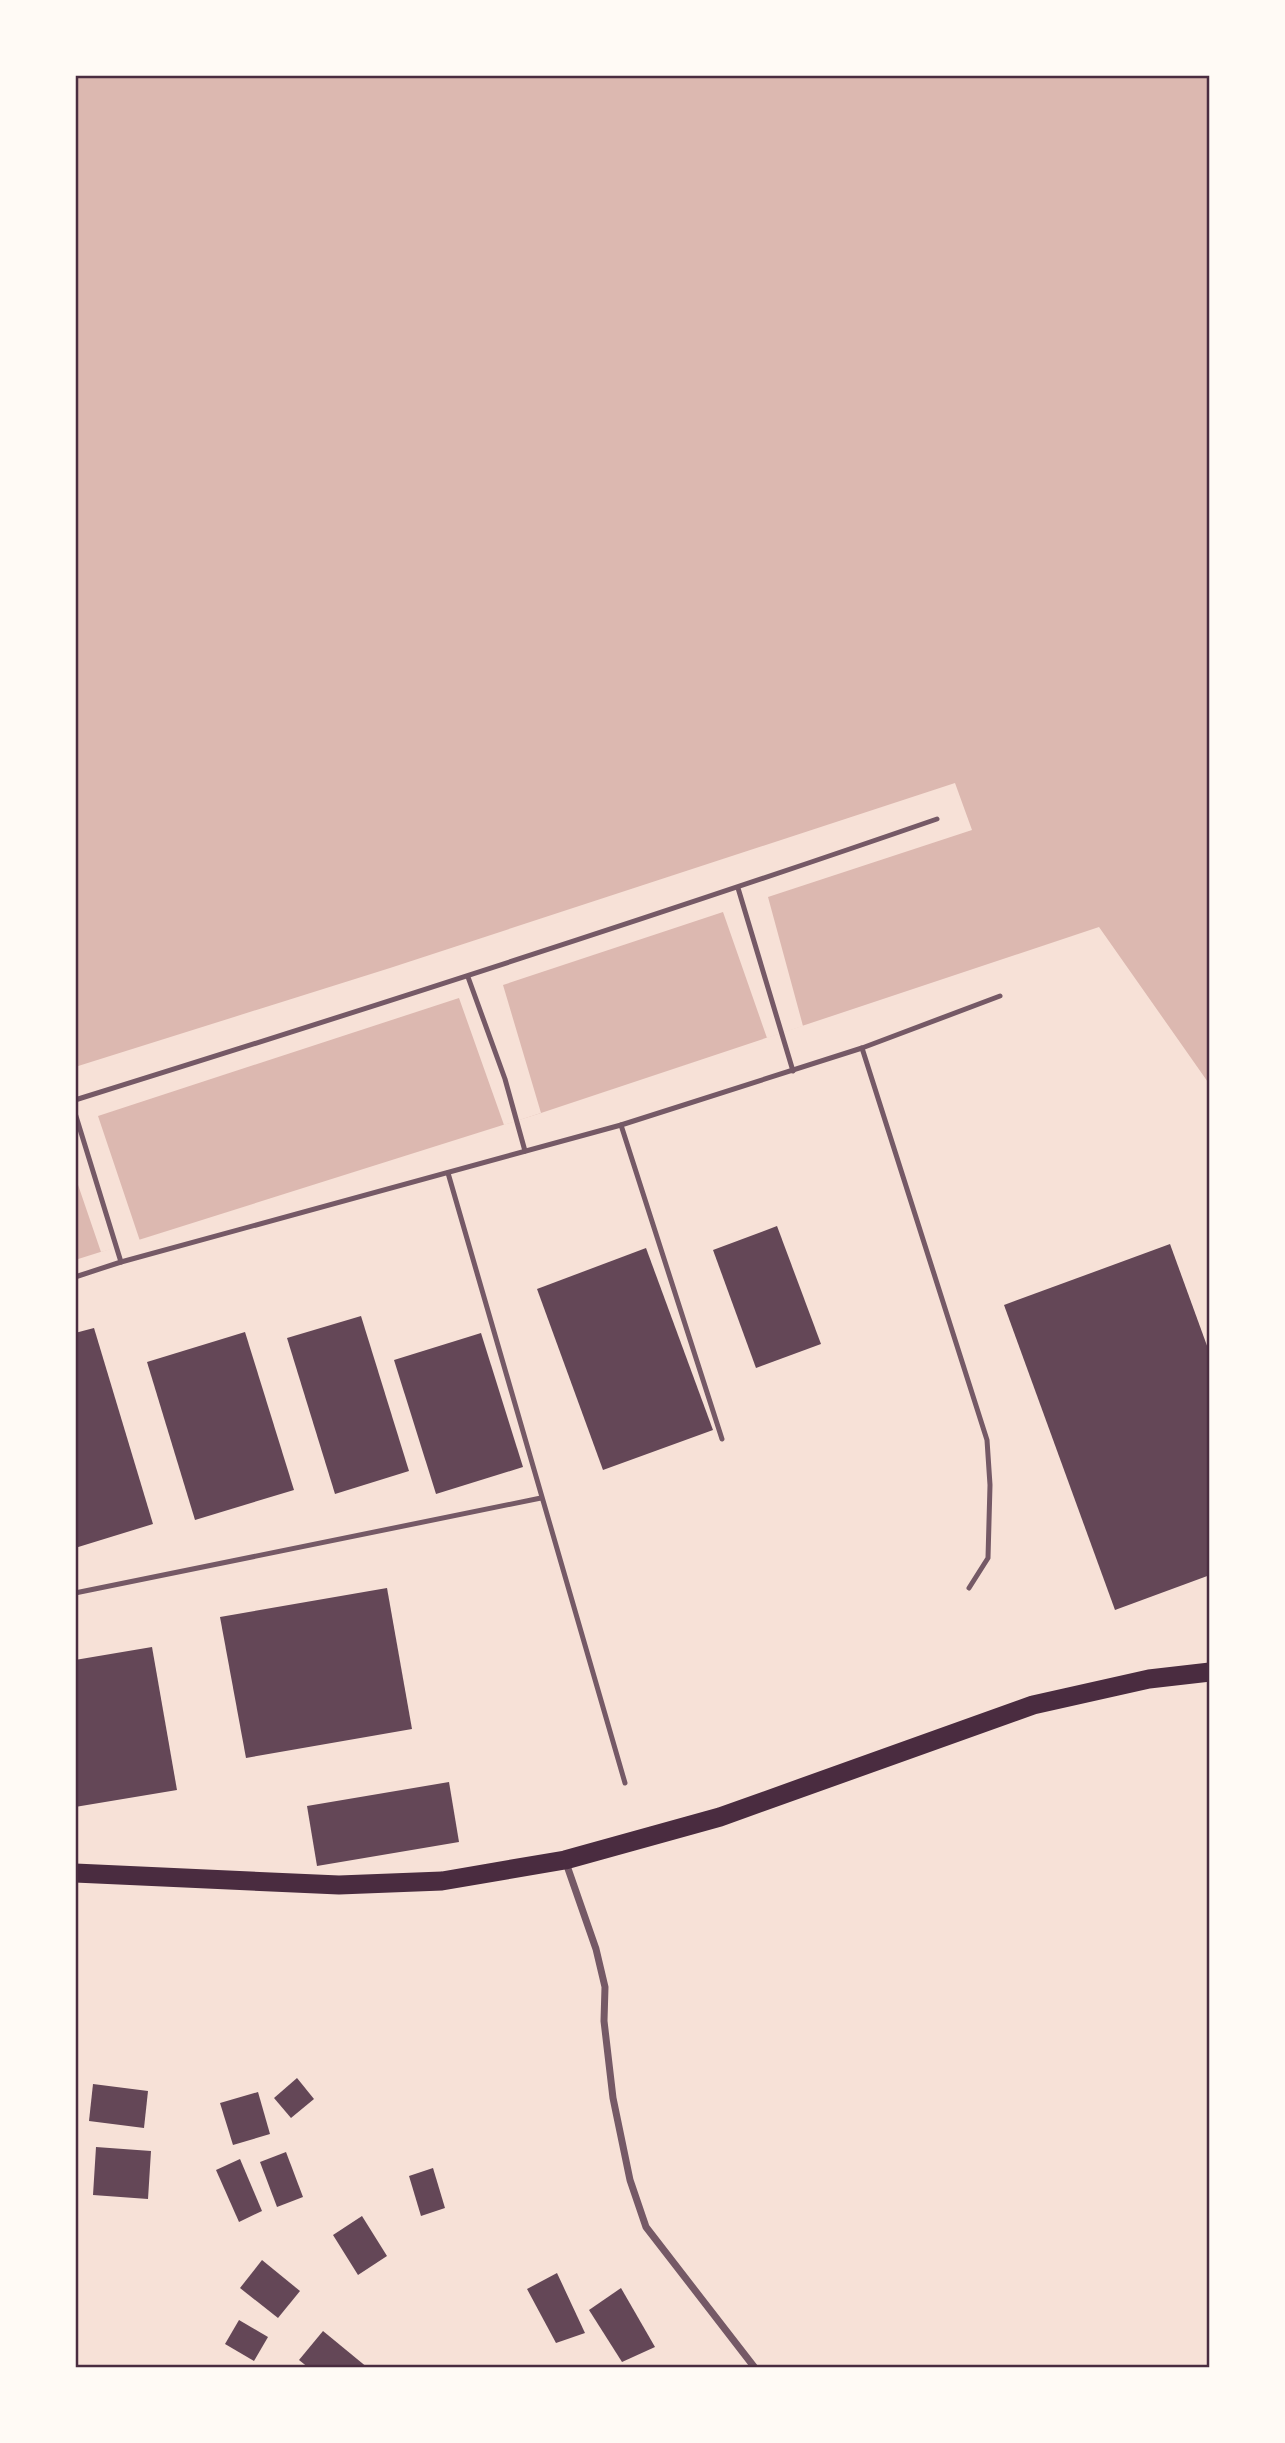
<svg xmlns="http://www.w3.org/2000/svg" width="1285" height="2443" viewBox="0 0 1285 2443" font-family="Lato,sans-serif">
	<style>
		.water { fill: #dcb8b0 }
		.pier { fill: #f7e1d7 }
		.building { fill: #644757 }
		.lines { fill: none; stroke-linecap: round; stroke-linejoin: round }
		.service { stroke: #755966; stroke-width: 5 }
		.minor { stroke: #755966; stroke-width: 7 }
		.trunk { stroke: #4a2c40; stroke-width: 19 }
		.neatline { fill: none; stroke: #4a2c40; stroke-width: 2.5 }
	</style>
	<rect width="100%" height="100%" fill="#f7e1d7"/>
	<polygon class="water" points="75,75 1210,75 1210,1085 1099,927 541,1113 75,1260"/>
	<polygon class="pier" points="955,783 972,830 768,897 803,1026 767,1038 723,912 503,985 541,1113 504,1125 459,998 98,1116 140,1241 101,1252 75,1176 75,1067 390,968"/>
	<g class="building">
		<polygon points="777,1226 821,1344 756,1368 713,1250"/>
		<polygon points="1170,1244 1210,1354 1210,1575 1115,1610 1004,1305"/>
		<polygon points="646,1248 713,1430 603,1470 537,1289"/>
		<polygon points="361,1316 409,1471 335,1494 287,1338"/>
		<polygon points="94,1328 153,1524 75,1548 75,1333"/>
		<polygon points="245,1332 294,1490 195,1520 147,1362"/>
		<polygon points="481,1333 523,1467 436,1494 394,1360"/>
		<polygon points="387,1588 412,1729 246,1758 220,1617"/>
		<polygon points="152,1647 177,1790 75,1807 75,1660"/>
		<polygon points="449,1782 459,1842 317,1866 307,1806"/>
		<polygon points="297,2078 314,2099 291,2118 274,2098"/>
		<polygon points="93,2084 148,2091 144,2128 89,2121"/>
		<polygon points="258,2092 270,2134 233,2145 220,2103"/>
		<polygon points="96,2147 151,2151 148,2199 93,2195"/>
		<polygon points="286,2152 303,2197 277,2207 260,2162"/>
		<polygon points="240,2159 262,2211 239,2222 216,2170"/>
		<polygon points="433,2168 445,2208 421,2216 409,2176"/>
		<polygon points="362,2216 387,2256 358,2275 333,2235"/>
		<polygon points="262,2260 300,2291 278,2318 240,2288"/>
		<polygon points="557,2273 585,2333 556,2343 527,2289"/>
		<polygon points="621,2288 655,2347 622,2362 589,2310"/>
		<polygon points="239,2320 268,2337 254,2361 225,2344"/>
		<polygon points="323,2331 368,2368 309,2368 299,2360"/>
	</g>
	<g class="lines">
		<g class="service">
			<polyline points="738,888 793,1071"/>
			<polyline points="468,977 505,1079 525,1151"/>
			<polyline points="862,1048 987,1440 990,1485 988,1558 969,1588"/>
			<path d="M75 1100C364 1010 651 918 937 819"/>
			<polyline points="75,1113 121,1262"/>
			<polyline points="621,1125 722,1439"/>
			<polyline points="448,1173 625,1783"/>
			<polyline points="75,1277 121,1262 621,1125 862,1048 1000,996"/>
			<polyline points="75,1593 541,1498"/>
		</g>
		<polyline class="minor" points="565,1860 596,1949 605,1987 604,2021 613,2098 630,2180 646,2227 755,2368"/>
		<polyline class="trunk" points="75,1873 339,1885 442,1881 565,1860 720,1817 1033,1705 1149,1679 1210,1672"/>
	</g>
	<rect width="1285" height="2443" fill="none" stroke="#fffaf5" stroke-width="154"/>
	<rect x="77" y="77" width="1131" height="2289" class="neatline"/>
</svg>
